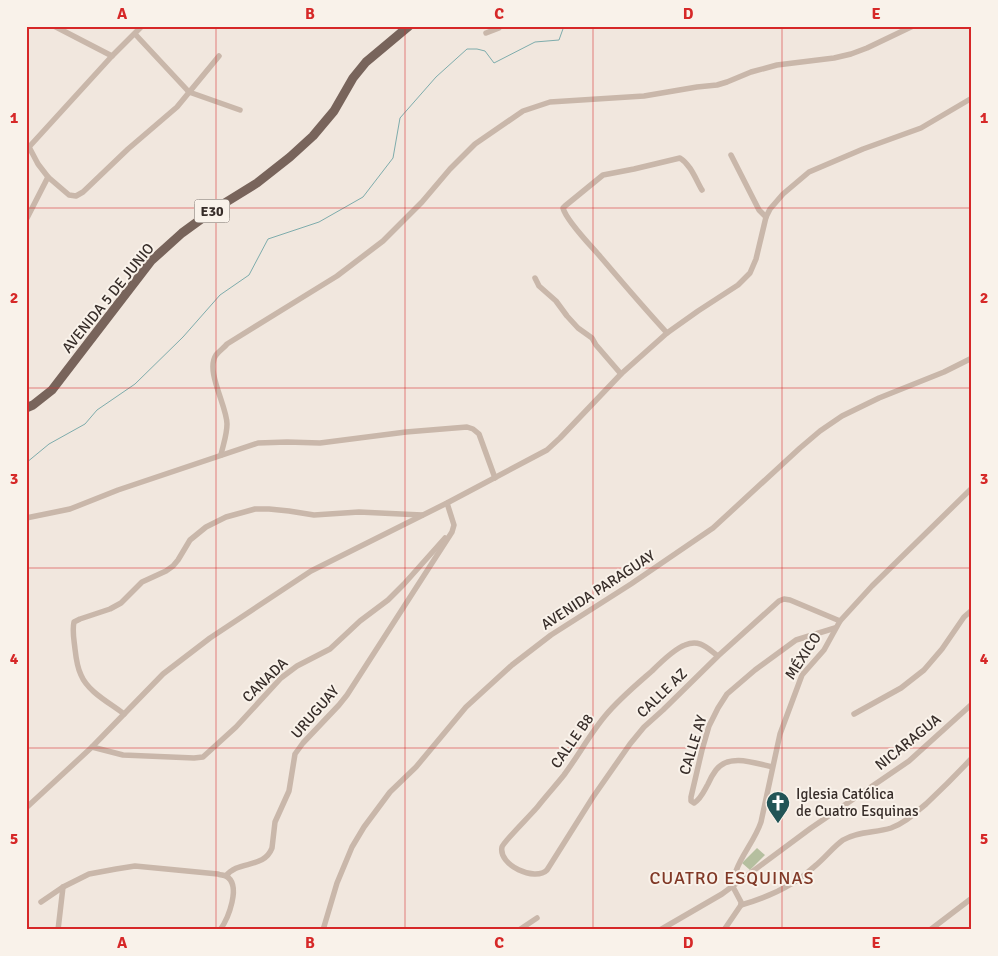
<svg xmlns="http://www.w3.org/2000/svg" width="998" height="956" viewBox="0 0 998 956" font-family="Signika,sans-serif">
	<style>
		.green { fill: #b5bf9f }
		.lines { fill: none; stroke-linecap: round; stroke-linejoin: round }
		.stream { stroke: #7eacac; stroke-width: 1 }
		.minor { stroke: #c9b7aa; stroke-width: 5.5 }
		.primary { stroke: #78645b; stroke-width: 9 }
		.grid { fill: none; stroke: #d62828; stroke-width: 1; stroke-opacity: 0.55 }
		.labels { text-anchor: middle; stroke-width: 4; stroke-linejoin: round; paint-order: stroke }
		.shield { fill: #f9f2ea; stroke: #716863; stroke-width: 1 }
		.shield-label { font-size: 14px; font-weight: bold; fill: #372d29 }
		.street-label { font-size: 15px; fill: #372d29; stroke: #f9f2ea }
		.poi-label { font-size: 15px; fill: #372d29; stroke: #f9f2ea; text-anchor: start }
		.quarter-label { font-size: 18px; letter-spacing: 1px; fill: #813927; stroke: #f9f2ea }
		.neatline { fill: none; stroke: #d62828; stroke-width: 2 }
		.grid-label { font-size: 16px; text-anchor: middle; font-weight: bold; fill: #d62828 }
	</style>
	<rect width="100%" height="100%" fill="#f1e7de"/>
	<polygon class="green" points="757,848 765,855 750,870 742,863"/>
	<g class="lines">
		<polyline class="stream" points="26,463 49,444 85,424 97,410 135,384 183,337 220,295 249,275 268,239 319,222 363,197 393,158 400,118 436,77 467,49 477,49 485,51 494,63 535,42 559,40 564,26"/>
		<g class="minor">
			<polyline points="54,26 112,56 142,26"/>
			<polyline points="474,26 483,26"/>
			<polyline points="486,33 499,28 500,26"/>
			<polyline points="135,34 189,92 240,110"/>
			<polyline points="27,146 29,147 38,164 48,177"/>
			<polyline points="29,147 112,56"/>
			<polyline points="731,155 759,210 766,217"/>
			<polyline points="26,220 48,177 69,195 76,196 83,192 128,149 177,107 219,56"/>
			<polyline points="535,278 539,286 556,301 567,316 578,328 592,338 596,345 621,374"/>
			<path d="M667 333C643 307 621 281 598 254 589 244 566 220 563 208L565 206 603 175 634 169 680 158C691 165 696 180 702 190"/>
			<path d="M221 455C223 445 227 435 227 424 227 406 205 371 216 355 219 351 224 348 227 344L337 276 383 241 422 202 450 169 475 144 523 111 550 102 644 96 697 87 717 85 727 82 751 72 777 65 834 58 851 54 867 48 913 26"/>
			<polyline points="26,518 70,509 118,490 258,443 287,442 320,443 406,432 467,427 473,429 479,434 495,478"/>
			<path d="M718 656C707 648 700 639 685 645 674 649 660 663 652 671 636 685 619 699 605 716 590 734 578 756 564 775 556 785 547 795 539 805 534 812 503 842 502 847 498 865 535 882 547 870L593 797 630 744 644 727 663 710 718 656 779 601 784 599 790 600 840 621"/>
			<path d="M124 714C110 703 88 692 81 675 77 667 76 658 75 649 74 639 72 631 74 622L80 619 110 609 121 603 142 582 166 571 173 566 178 560 190 540 206 527 226 517 255 509H269L289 511 314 515 359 512 422 515"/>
			<polyline points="854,714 901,688 924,670 942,649 964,617 972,610"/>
			<polyline points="92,747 123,755 194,758 203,757 236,727 281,678 297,666 330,649 360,621 388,600 404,584 445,538"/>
			<path d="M772 767C755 763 729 753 716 770 713 774 710 779 708 784 704 791 701 799 694 803L691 801V797L702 750 709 726 718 708 727 694 755 670 796 640 835 628"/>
			<polyline points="26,808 92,747 163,674 210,638 311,571 447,503 547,450 560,438 621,374 667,333 698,311 738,285 750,273 756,259 766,217 770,209 783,194 809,172 863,149 921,128 972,98"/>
			<path d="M226 876C238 860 264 869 272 848L275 822 289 791 295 754 303 743 339 705 347 695 452 532 454 525 447 503"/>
			<path d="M739 881 736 871C742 854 755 840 761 822L780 734 802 675 824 650 840 621 872 586 972 488"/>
			<path d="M41 902 63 887 89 874 116 869 135 866 218 874C220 875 223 875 226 876 242 885 228 919 220 930"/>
			<path d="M741 905C769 897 794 886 815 866 825 858 833 847 843 840 858 831 875 833 891 828 905 823 915 813 926 804 942 789 957 774 972 758"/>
			<polyline points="58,930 63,887"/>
			<polyline points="323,930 337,883 352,847 364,827 390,792 416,767 466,707 512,665 551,635 631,584 713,528 800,448 820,431 842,416 879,398 944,372 972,358"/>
			<polyline points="519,930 537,918"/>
			<polyline points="660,930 722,894 811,828 909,761 972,704"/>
			<polyline points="724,930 741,905 741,902 733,887"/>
			<polyline points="930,930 972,898"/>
		</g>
		<polyline class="primary" points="26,408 33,405 52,390 151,261 182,233 215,209 257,183 290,157 313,136 334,111 353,78 366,62 409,26"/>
	</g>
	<path class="grid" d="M216 26V930M405 26V930M593 26V930M782 26V930M26 208H972M26 388H972M26 568H972M26 748H972"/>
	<defs>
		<g id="church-pin" transform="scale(1.25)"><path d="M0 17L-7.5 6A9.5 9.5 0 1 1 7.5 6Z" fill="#215456" stroke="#f9f2ea"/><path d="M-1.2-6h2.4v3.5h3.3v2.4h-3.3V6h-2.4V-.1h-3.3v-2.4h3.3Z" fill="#fff"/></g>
	</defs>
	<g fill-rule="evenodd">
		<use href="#church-pin" x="778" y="803"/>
	</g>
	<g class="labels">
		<rect class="shield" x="194.5" y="199.5" width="35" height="23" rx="4"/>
		<g class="shield-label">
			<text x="212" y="216">E30</text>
		</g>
		<g class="street-label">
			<text transform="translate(108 298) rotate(-51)" y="5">AVENIDA 5 DE JUNIO</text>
			<text transform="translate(598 590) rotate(-33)" y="5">AVENIDA PARAGUAY</text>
			<text transform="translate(803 656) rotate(-57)" y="5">MÉXICO</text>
			<text transform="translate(265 680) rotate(-44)" y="5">CANADA</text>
			<text transform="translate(662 693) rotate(-44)" y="5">CALLE AZ</text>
			<text transform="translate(315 712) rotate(-49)" y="5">URUGUAY</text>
			<text transform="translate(572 741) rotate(-55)" y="5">CALLE B8</text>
			<text transform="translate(908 742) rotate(-39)" y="5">NICARAGUA</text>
			<text transform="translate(693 745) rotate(-73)" y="5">CALLE AY</text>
		</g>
		<g class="poi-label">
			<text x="796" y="799">Iglesia Católica<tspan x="796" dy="17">de Cuatro Esquinas</tspan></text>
		</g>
		<g class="quarter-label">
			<text x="732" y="884">CUATRO ESQUINAS</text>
		</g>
	</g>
	<rect width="998" height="956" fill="none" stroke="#f9f2ea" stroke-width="55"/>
	<rect x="28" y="28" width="942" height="900" class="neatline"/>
	<g class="grid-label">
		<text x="122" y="19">A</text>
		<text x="310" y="19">B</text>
		<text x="499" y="19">C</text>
		<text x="688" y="19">D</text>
		<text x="876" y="19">E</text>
		<text x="14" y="123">1</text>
		<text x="984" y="123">1</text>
		<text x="14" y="303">2</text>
		<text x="984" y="303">2</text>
		<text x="14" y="484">3</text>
		<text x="984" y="484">3</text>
		<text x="14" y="664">4</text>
		<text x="984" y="664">4</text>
		<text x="14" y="844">5</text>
		<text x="984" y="844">5</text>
		<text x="122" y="948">A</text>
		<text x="310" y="948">B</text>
		<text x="499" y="948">C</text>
		<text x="688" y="948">D</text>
		<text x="876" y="948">E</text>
	</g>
</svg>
